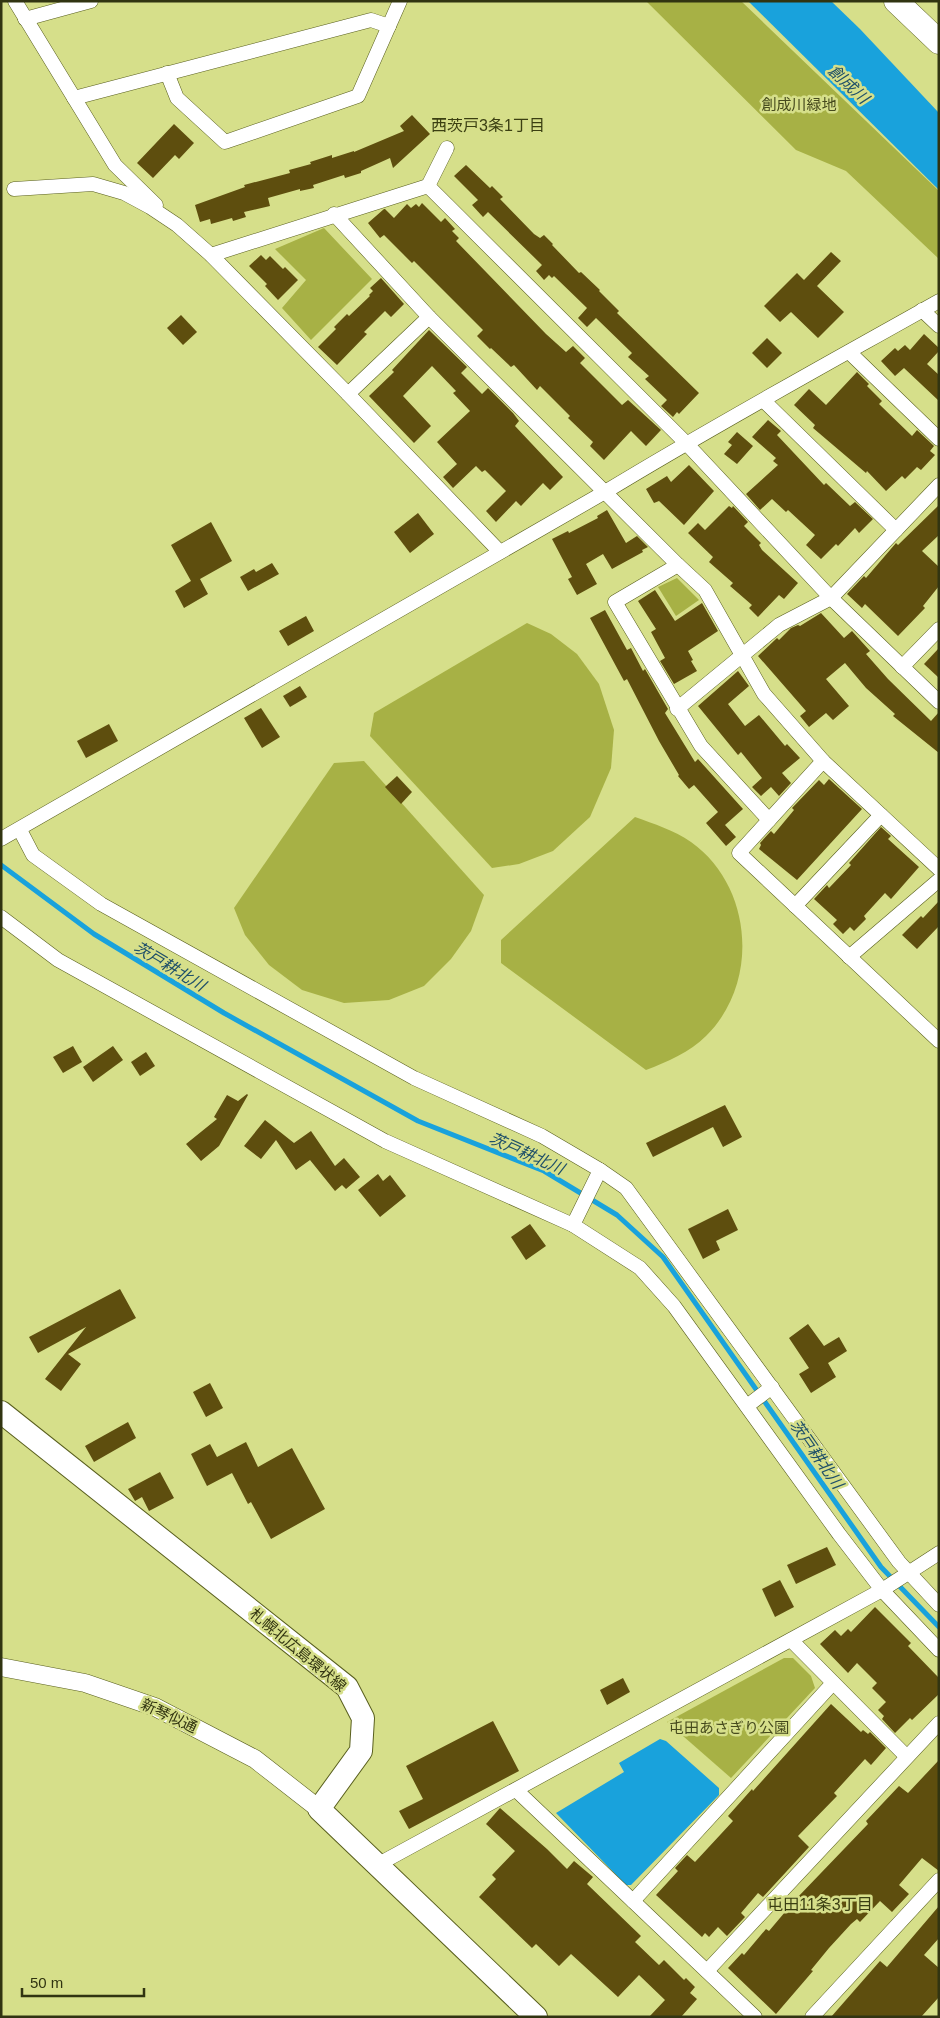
<svg xmlns="http://www.w3.org/2000/svg" width="940" height="2018" viewBox="0 0 940 2018" font-family="Helvetica,'Noto Sans JP',sans-serif">
	<style>
		.green { fill: #a7b145 }
		.water { fill: #19a2dc }
		.lines { fill: none; stroke-linecap: round; stroke-linejoin: round }
		.stream { stroke: #19a2dc; stroke-width: 5 }
		.building { fill: #5e4e0e }
		.minor-casing { stroke: #595f1e; stroke-width: 15 }
		.tertiary-casing { stroke: #595f1e; stroke-width: 19 }
		.primary-casing { stroke: #595f1e; stroke-width: 24 }
		.trunk-casing { stroke: #595f1e; stroke-width: 25 }
		.minor { stroke: #fff; stroke-width: 14 }
		.tertiary { stroke: #fff; stroke-width: 18 }
		.primary { stroke: #fff; stroke-width: 22 }
		.trunk { stroke: #fff; stroke-width: 24 }
		.labels { text-anchor: middle; stroke-width: 5; stroke-linejoin: round; paint-order: stroke }
		.park-label { font-size: 15px; fill: #464a1d; stroke: #d6df8a }
		.street-label { font-size: 15px; fill: #313411; stroke: #d6df8a }
		.water-label { font-size: 16px; font-style: italic; fill: #205069; stroke: #d6df8a }
		.neighbourhood-label { font-size: 16px; fill: #3b3f12; stroke: #d6df8a }
	</style>
	<rect width="100%" height="100%" fill="#d6df8a"/>
	<g class="green">
		<polygon points="646,1 741,1 939,191 939,259 846,171 796,150"/>
		<polygon points="324,228 372,279 311,340 282,308 306,280 275,249"/>
		<polygon points="677,578 699,600 676,616 658,587"/>
		<polygon points="527,623 551,634 577,654 599,684 614,730 611,768 590,817 553,851 519,864 492,868 370,736 374,713"/>
		<polygon points="364,761 484,895 471,931 451,959 424,986 389,1000 344,1003 302,990 269,965 245,935 234,908 334,763"/>
		<path d="M635 817C654 824 674 830 691 842 753 886 760 983 706 1036 690 1052 667 1062 646 1070L501 963V940Z"/>
		<polygon points="784,1658 793,1658 811,1676 815,1688 731,1778 667,1722"/>
	</g>
	<g class="water">
		<polygon points="748,1 831,1 860,29 939,113 939,190"/>
		<polygon points="660,1739 666,1741 719,1788 719,1795 631,1885 626,1885 556,1813 624,1772 619,1763"/>
	</g>
	<g class="lines">
		<polyline class="stream" points="1,865 94,934 224,1013 418,1121 544,1171 617,1215 663,1257 881,1567 939,1627"/>
	</g>
	<g class="building">
		<polygon points="412,115 430,134 393,168 390,158 361,171 361,173 345,178 344,175 313,185 314,188 300,191 300,189 268,198 270,206 244,212 246,217 233,221 232,218 211,224 210,219 200,222 195,205 245,187 244,185 290,173 289,170 311,164 310,162 332,155 332,158 354,151 354,152 404,131 400,126"/>
		<polygon points="174,124 194,143 179,159 175,155 153,178 137,163"/>
		<polygon points="466,165 490,188 492,186 503,197 500,199 534,234 540,238 544,235 553,244 552,245 579,273 581,272 600,290 599,291 619,311 617,313 699,393 679,414 677,412 673,417 661,406 667,400 645,379 649,376 628,357 632,353 596,318 587,327 578,318 587,308 554,276 552,278 549,275 544,280 536,271 542,265 488,212 483,217 472,205 478,200 454,176"/>
		<polygon points="422,203 441,222 445,218 455,229 452,231 459,238 456,241 546,334 566,352 573,346 585,358 580,363 622,405 628,400 661,430 646,446 631,431 604,460 590,446 593,442 568,418 570,416 540,386 537,390 514,365 511,367 491,348 490,349 477,336 483,330 414,261 412,263 384,235 380,238 368,223 384,209 385,209 394,218 407,204 411,208 416,204 419,207"/>
		<polygon points="831,252 841,261 817,286 844,312 818,338 791,312 780,322 764,306 797,273 804,280"/>
		<polygon points="261,255 266,260 270,256 283,269 285,267 298,280 278,300 265,286 267,284 249,266"/>
		<polygon points="381,278 404,304 391,317 385,311 364,332 367,334 337,365 318,347 336,329 334,327 347,314 349,316 370,296 369,295 373,291 370,288"/>
		<polygon points="181,315 197,332 183,345 167,328"/>
		<polygon points="429,330 467,367 461,373 482,394 488,388 513,413 519,421 515,426 563,477 550,490 543,483 521,506 516,501 496,522 486,511 506,491 485,470 482,472 476,466 453,488 443,477 457,464 437,442 470,411 453,393 456,391 432,366 403,396 431,426 414,443 369,396 394,372 392,370"/>
		<polygon points="924,334 939,348 939,351 927,364 939,375 939,401 904,368 895,376 881,361 895,348 898,351 905,345 910,350"/>
		<polygon points="767,338 782,353 767,368 752,353"/>
		<polygon points="857,372 869,384 867,386 882,401 879,404 912,436 917,430 934,446 930,451 935,455 921,470 917,467 905,479 902,476 886,491 867,471 866,473 813,428 815,425 794,405 809,389 826,405"/>
		<polygon points="768,420 781,431 777,435 824,485 826,483 850,506 855,502 873,519 859,533 855,528 838,546 836,544 821,559 806,545 815,535 788,510 786,512 772,499 760,510 746,494 778,465 773,461 776,458 752,437"/>
		<polygon points="737,432 753,446 737,464 724,454 732,445 728,442"/>
		<polygon points="689,465 714,491 684,525 659,501 654,503 646,489 667,476 671,482"/>
		<polygon points="939,505 939,535 922,551 939,567 939,586 923,606 925,608 898,636 865,604 862,608 847,594 864,576 866,578 896,543 898,545"/>
		<polygon points="729,506 732,508 733,506 748,522 744,526 761,543 759,545 762,550 798,583 784,599 779,595 758,617 749,608 752,605 730,586 733,583 709,562 713,557 688,533 698,523 705,530"/>
		<polygon points="607,510 626,543 637,536 648,547 642,550 643,552 612,569 603,554 586,564 597,584 577,595 568,579 572,577 552,539 568,531 569,533 598,518 597,516"/>
		<polygon points="418,513 434,534 410,553 394,532"/>
		<polygon points="211,522 232,561 200,579 208,594 184,608 175,591 191,581 171,545"/>
		<polygon points="272,563 279,574 248,591 240,577 254,569 256,572"/>
		<polygon points="655,590 675,621 702,603 718,631 688,651 693,660 691,661 697,671 674,684 660,661 665,658 651,632 656,629 638,601"/>
		<polygon points="605,610 627,650 631,648 643,671 645,669 668,709 665,713 695,762 698,759 743,809 725,825 736,837 726,846 706,823 718,812 694,785 689,789 678,776 679,775 659,741 627,679 624,681 590,618"/>
		<polygon points="821,613 844,638 852,631 870,651 866,654 888,679 931,721 939,712 939,753 893,716 895,714 866,688 845,663 826,679 849,706 833,720 826,713 809,727 800,716 806,711 758,656 777,638 779,640 791,628 798,625 800,626"/>
		<polygon points="306,616 314,631 288,646 279,631"/>
		<polygon points="939,648 939,678 924,664"/>
		<polygon points="738,671 749,686 728,704 745,726 759,715 785,746 787,744 800,758 782,773 791,783 779,796 771,787 761,796 752,787 762,778 741,752 738,755 698,706"/>
		<polygon points="300,686 307,697 290,707 283,696"/>
		<polygon points="261,708 280,737 262,748 244,718"/>
		<polygon points="109,724 118,741 86,758 77,741"/>
		<polygon points="397,776 412,792 401,804 385,787"/>
		<polygon points="829,779 862,809 797,880 759,849 761,845 760,843 771,831 774,834 794,810 792,808 819,780 824,785"/>
		<polygon points="881,827 891,836 888,839 919,867 891,899 885,893 864,916 866,919 854,931 850,927 843,934 833,924 837,920 814,899 827,885 829,888 851,865 849,863"/>
		<polygon points="939,901 939,926 917,949 902,935 921,916 923,918"/>
		<polygon points="73,1046 82,1062 63,1073 53,1057"/>
		<polygon points="113,1046 123,1060 93,1082 83,1067"/>
		<polygon points="146,1052 155,1066 140,1076 131,1062"/>
		<polygon points="247,1094 248,1095 219,1146 201,1161 186,1144 217,1119 214,1117 227,1095 238,1101"/>
		<polygon points="725,1105 742,1137 723,1147 713,1127 653,1157 646,1143"/>
		<polygon points="265,1120 294,1143 311,1131 335,1166 344,1158 360,1177 346,1189 342,1185 335,1191 310,1160 296,1170 276,1140 261,1159 244,1146"/>
		<polygon points="378,1174 383,1181 390,1175 406,1196 380,1217 358,1190"/>
		<polygon points="728,1209 738,1230 716,1241 720,1250 703,1259 688,1229"/>
		<polygon points="530,1224 546,1246 526,1260 511,1237"/>
		<polygon points="120,1289 136,1318 68,1354 81,1364 61,1391 45,1379 86,1327 38,1353 29,1337"/>
		<polygon points="808,1324 824,1346 839,1337 847,1351 828,1363 836,1377 811,1393 799,1374 809,1368 789,1338"/>
		<polygon points="210,1383 223,1408 206,1417 193,1392"/>
		<polygon points="128,1422 136,1438 94,1462 85,1446"/>
		<polygon points="246,1442 258,1467 292,1448 325,1509 271,1539 251,1502 248,1504 232,1473 207,1486 191,1454 210,1444 217,1457"/>
		<polygon points="160,1472 174,1498 149,1511 142,1497 135,1501 128,1489"/>
		<polygon points="827,1547 836,1565 796,1584 787,1565"/>
		<polygon points="780,1580 794,1607 775,1617 762,1589"/>
		<polygon points="875,1607 911,1643 908,1646 939,1678 939,1694 912,1720 910,1718 895,1733 882,1719 884,1716 878,1710 886,1702 872,1688 877,1683 857,1663 848,1673 820,1644 835,1630 841,1636 848,1629 851,1632"/>
		<polygon points="623,1678 630,1692 607,1705 600,1690"/>
		<polygon points="831,1704 861,1732 863,1730 868,1734 870,1732 886,1748 871,1765 865,1759 834,1793 837,1796 798,1836 809,1847 763,1897 758,1893 741,1913 745,1917 727,1936 718,1927 709,1937 705,1933 702,1937 656,1895 678,1871 675,1868 687,1855 695,1862 733,1821 728,1816 752,1789 753,1791"/>
		<polygon points="493,1721 519,1771 409,1829 399,1811 423,1799 406,1766"/>
		<polygon points="939,1760 939,1871 922,1858 899,1885 909,1894 892,1912 880,1901 860,1922 857,1919 851,1924 829,1948 811,1970 813,1971 776,2014 728,1968 742,1953 744,1955 766,1929 769,1931 796,1899 868,1824 866,1821 899,1786 908,1793"/>
		<polygon points="500,1808 547,1849 567,1869 574,1861 593,1877 587,1884 641,1936 635,1942 659,1965 664,1960 684,1980 686,1978 695,1987 690,1993 697,1999 681,2017 649,2017 665,2000 639,1975 618,1997 571,1954 559,1966 536,1944 532,1948 479,1897 496,1879 492,1875 515,1851 486,1824"/>
		<polygon points="939,1906 939,1938 924,1955 939,1968 939,1997 921,2017 831,2017 880,1961 887,1967"/>
	</g>
	<g class="lines">
		<g class="minor-casing">
			<g id="minor">
				<polyline points="15,1 115,165 156,205"/>
				<polyline points="25,19 91,1"/>
				<polyline points="167,73 177,98 225,142 358,96 400,1"/>
				<polyline points="74,98 371,20 389,26"/>
				<polyline points="428,186 447,148"/>
				<polyline points="14,189 93,184 124,193 150,207 177,225 211,255 348,394 500,552"/>
				<polyline points="334,214 429,317 678,565 705,590 764,694 823,761"/>
				<polyline points="211,255 428,186 686,443 831,598 939,702"/>
				<polyline points="922,310 939,326"/>
				<polyline points="849,352 939,439"/>
				<polyline points="348,394 429,317"/>
				<polyline points="764,401 896,530"/>
				<polyline points="678,565 615,602 701,746 769,820"/>
				<polyline points="902,667 939,629"/>
				<polyline points="677,709 779,625 831,598 939,485"/>
				<polyline points="20,830 33,855 101,904 414,1078 542,1136 600,1170 626,1188 899,1562 939,1605"/>
				<path d="M1 839 605 492C715 425 827 364 939 301"/>
				<polyline points="939,869 823,761 739,853 939,1041"/>
				<polyline points="795,906 881,815"/>
				<polyline points="1,917 58,960 385,1141 573,1225 640,1268 674,1306 839,1534 882,1590 939,1650"/>
				<polyline points="849,957 939,880"/>
				<polyline points="573,1225 600,1170"/>
				<polyline points="747,1406 772,1387"/>
				<polyline points="791,1640 906,1756"/>
				<polyline points="516,1790 755,2017"/>
				<polyline points="377,1865 882,1590 939,1553"/>
				<polyline points="633,1901 833,1683"/>
				<polyline points="707,1971 939,1723"/>
				<polyline points="812,2017 939,1880"/>
			</g>
		</g>
		<g class="tertiary-casing">
			<polyline id="tertiary" points="1,1667 85,1683 155,1707 255,1759 319,1809"/>
		</g>
		<g class="primary-casing">
			<polyline id="primary" points="1,1412 347,1687 363,1718 361,1751 319,1809 536,2017"/>
		</g>
		<g class="trunk-casing">
			<polyline id="trunk" points="896,1 939,42"/>
		</g>
		<use href="#minor" class="minor"/>
		<use href="#tertiary" class="tertiary"/>
		<use href="#primary" class="primary"/>
		<use href="#trunk" class="trunk"/>
	</g>
	<g class="labels">
		<g class="park-label">
			<text x="799" y="110">創成川緑地</text>
			<text x="729" y="1733">屯田あさぎり公園</text>
		</g>
		<g class="street-label">
			<text transform="translate(298 1650) rotate(40)" y="5">札幌北広島環状線</text>
			<text transform="translate(169 1716) rotate(25)" y="5">新琴似通</text>
		</g>
		<g class="water-label">
			<text transform="translate(849 84) rotate(43)" y="6">創成川</text>
			<text transform="translate(170 966) rotate(31)" y="6">茨戸耕北川</text>
			<text transform="translate(527 1153) rotate(24)" y="6">茨戸耕北川</text>
			<text transform="translate(817 1454) rotate(55)" y="6">茨戸耕北川</text>
		</g>
		<g class="neighbourhood-label">
			<text x="488" y="131">西茨戸3条1丁目</text>
			<text x="820" y="1910">屯田11条3丁目</text>
		</g>
	</g>
	<rect width="940" height="2018" fill="none" stroke="#313411" stroke-width="5"/>
	<path d="M22 1988v8h122v-8" fill="none" stroke="#313411" stroke-width="2.5"/>
	<text x="30" y="1988" font-size="15" fill="#313411" stroke="#d6df8a" stroke-width="4" paint-order="stroke">50 m</text>
</svg>
